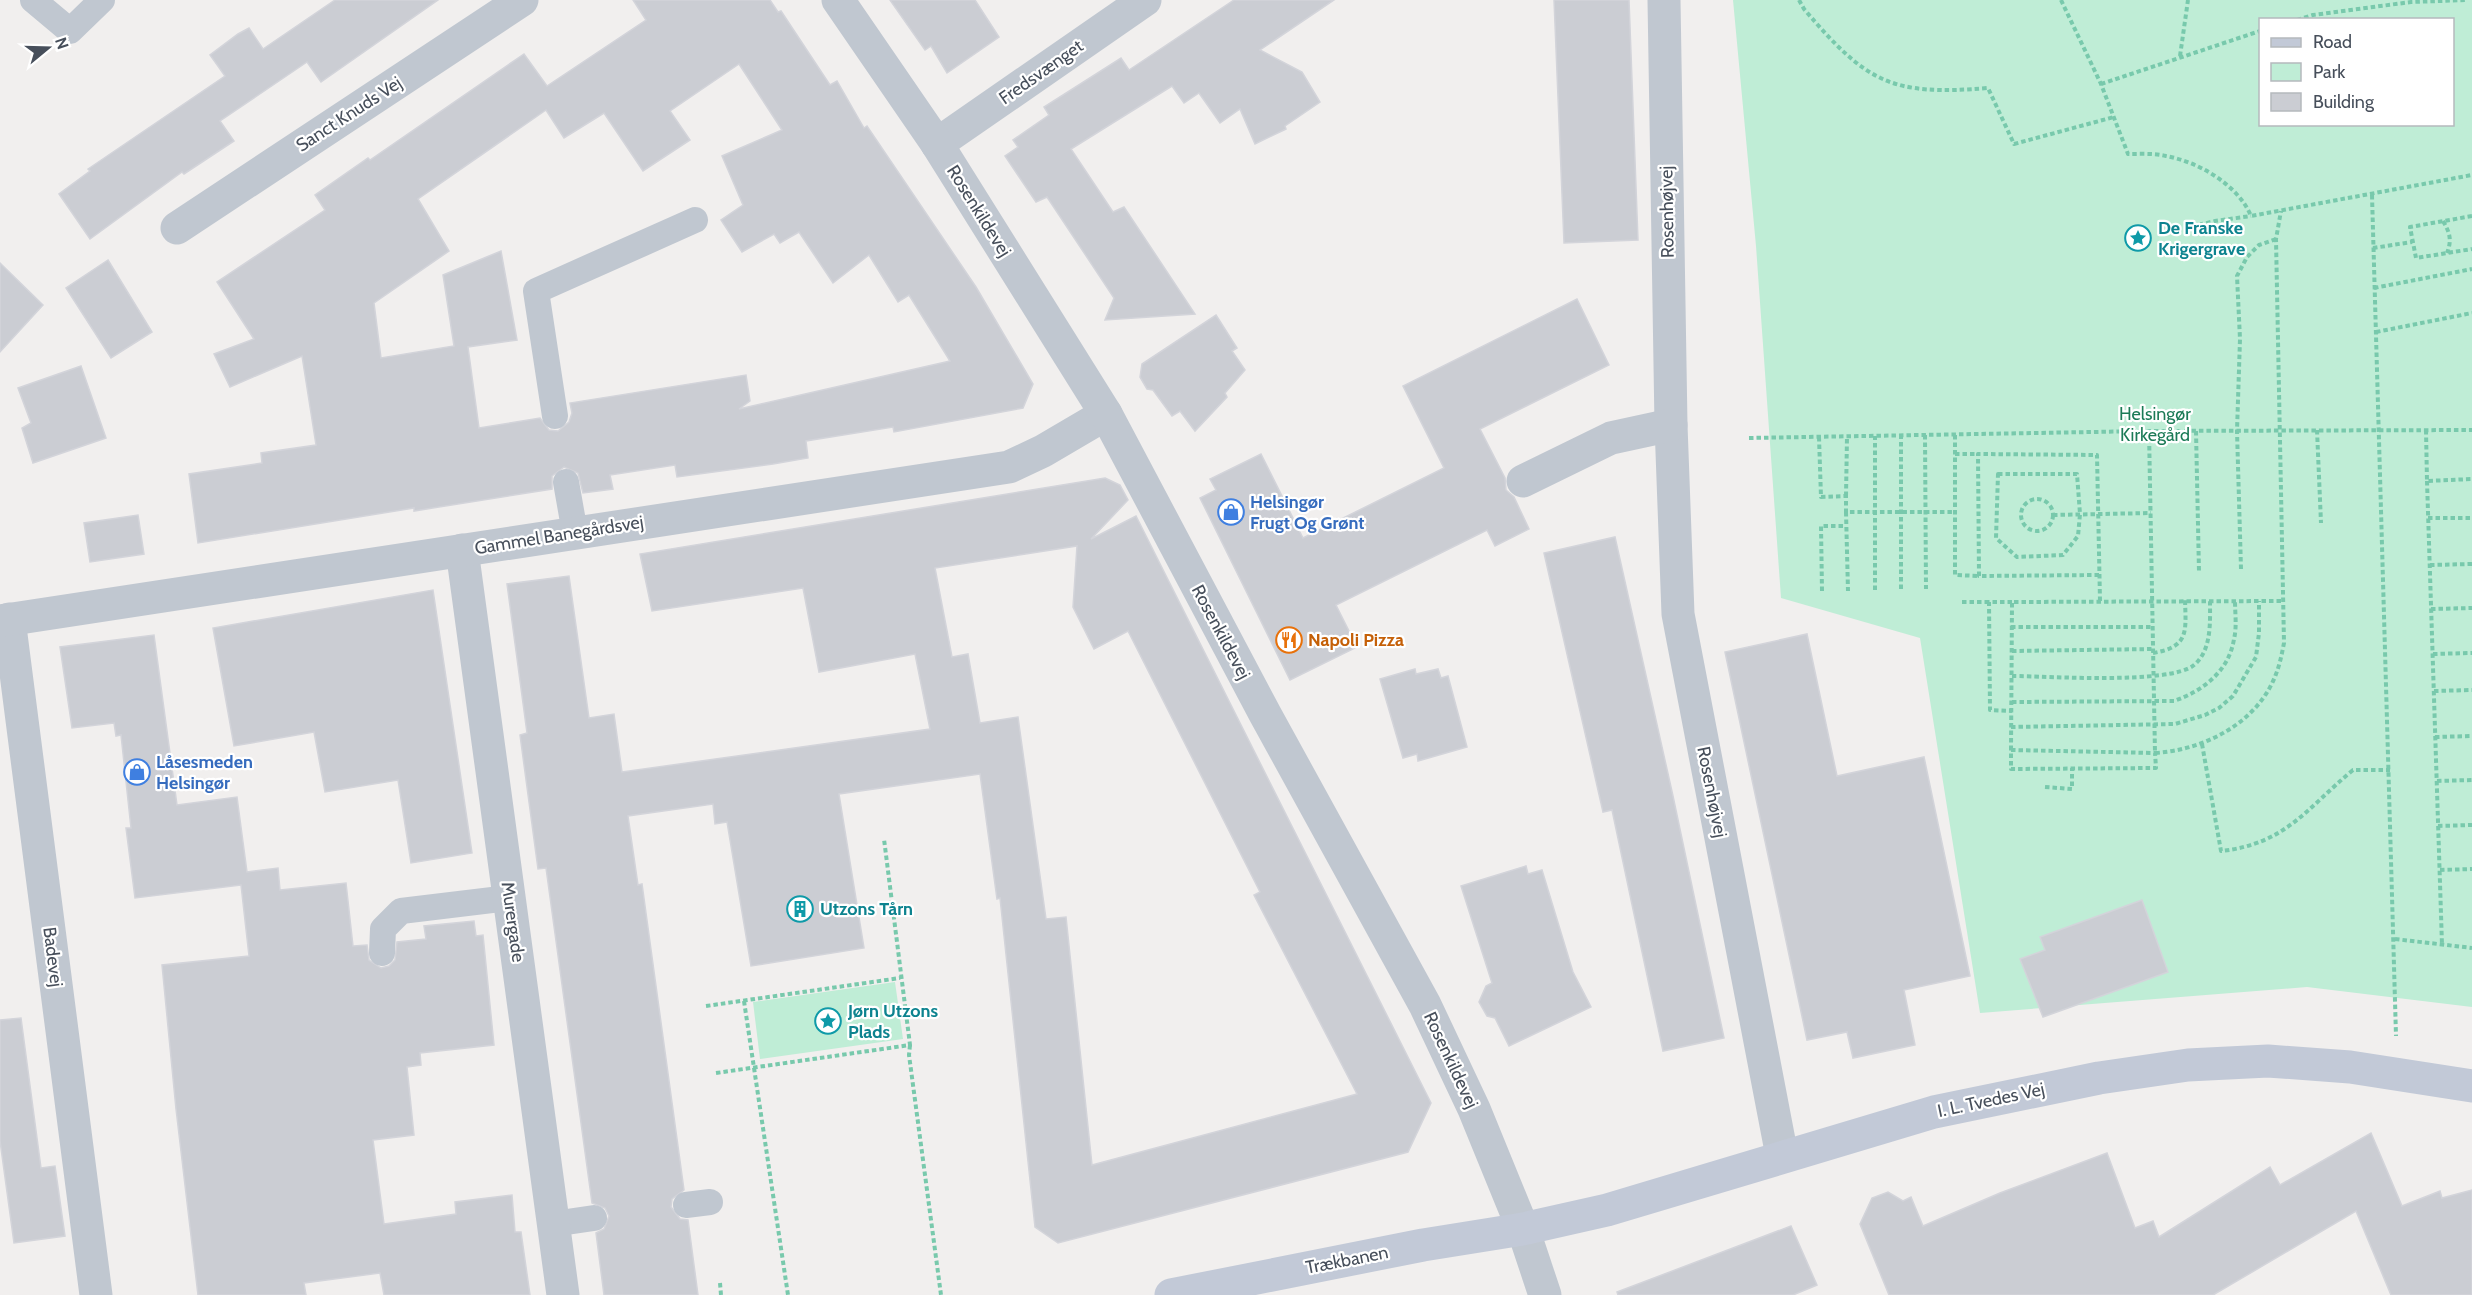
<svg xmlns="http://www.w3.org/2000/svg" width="2472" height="1295" viewBox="0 0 2472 1295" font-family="Cabin,sans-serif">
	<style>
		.green { fill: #bfedd6; fill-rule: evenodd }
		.building { fill: #cbcdd3; stroke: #d3d4da; stroke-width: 1.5; fill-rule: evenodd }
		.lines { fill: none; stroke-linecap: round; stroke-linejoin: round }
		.path { stroke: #78c9ac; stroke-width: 4; stroke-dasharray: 4.5 3; stroke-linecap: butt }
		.service { stroke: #c0c7d0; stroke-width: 26 }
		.minor { stroke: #c0c7d0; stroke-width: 33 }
		.tertiary { stroke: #c0c7d0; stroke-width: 33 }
		.secondary { stroke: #c2c9d7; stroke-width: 33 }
		.labels { text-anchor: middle; stroke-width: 4.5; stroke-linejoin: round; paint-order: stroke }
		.street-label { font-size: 18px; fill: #474f5b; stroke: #fff }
		.culture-label { font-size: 18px; font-weight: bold; fill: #0d838f; stroke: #fff; text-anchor: start }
		.park-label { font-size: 18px; fill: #1b7a56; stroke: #fff }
		.shop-label { font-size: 18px; font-weight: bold; fill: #366cbe; stroke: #fff; text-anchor: start }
		.food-label { font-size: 18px; font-weight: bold; fill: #c56008; stroke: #fff; text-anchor: start }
	</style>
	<rect width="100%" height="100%" fill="#f1efee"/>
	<g class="green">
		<path d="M1733 0H2472V1007L2307 987 1980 1013 1920 638 1781 598 1756 246ZM2260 20H2452V124H2260Z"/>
		<polygon points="895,982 903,1039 760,1059 753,1002"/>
	</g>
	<g class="building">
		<polygon points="335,0 438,0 321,82 307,62 220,121 234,141 184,174 182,172 90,239 59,194 90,171 88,169 225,76 210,55 238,34 249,28 263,49"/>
		<path d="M633 0H770L778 12 781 11 830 85 837 81 864 128 867 126 976 287 1033 384 1023 408 894 432 893 427 806 441 808 458 773 464 677 477 675 465 610 475 613 489 583 493 578 473 564 467 552 476V489L414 511V508L198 543 189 474 262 463 261 453 316 445 302 356 230 387 214 354 254 339 217 282 325 210 315 195 368 158 370 160 524 54 547 86 646 20ZM739 64 782 130 722 156 743 205 721 220 742 252 774 234 780 243 799 232 833 283 869 255 898 302 909 295 950 361 739 409 750 401 746 375 570 403 572 413 569 422 558 431 549 430 540 418 479 428 468 347 517 340 501 251 443 275 454 346 381 358 374 303 449 251 418 199 546 110 564 138 604 113 643 171 690 140 670 111Z"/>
		<polygon points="890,0 975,0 999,37 947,73 931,46 925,50"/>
		<polygon points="1234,0 1334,0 1260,50 1302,72 1320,102 1285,126 1286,129 1255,144 1240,109 1220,123 1199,93 1184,103 1172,86 1071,149 1113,212 1124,207 1195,314 1105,320 1114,298 1047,197 1036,202 1005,156 1018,147 1013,140 1049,115 1044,107 1121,58 1129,70"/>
		<polygon points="1554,0 1629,0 1638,240 1564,243"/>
		<polygon points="108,260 152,332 111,358 66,288"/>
		<polygon points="0,263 43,305 0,352"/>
		<polygon points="1577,299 1609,365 1480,429 1505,478 1506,490 1514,497 1529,529 1495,546 1487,530 1336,605 1357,647 1290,680 1200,498 1216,490 1210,479 1261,454 1303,538 1444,468 1403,386"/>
		<polygon points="1216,315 1237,348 1232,351 1245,370 1225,393 1227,397 1195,431 1180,411 1172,416 1153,390 1147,389 1140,377 1142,364"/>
		<polygon points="81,366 106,438 33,463 22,428 31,423 18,388"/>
		<path d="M1105 478 1120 485 1128 500 1091 539 1136 516 1431 1103 1408 1152 1058 1243 1035 1227 1000 898 997 899 980 774 839 794 864 948 751 966 727 822 715 824 713 804 628 816 638 885 642 884 684 1190 672 1199 671 1207 680 1219 688 1220 698 1295H604L596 1233 604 1229 609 1216 605 1208 592 1203 546 868 538 869 520 735 527 733 507 584 569 576 589 718 614 714 622 772 930 729 915 654 819 672 803 588 652 611 640 554ZM1077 546 1073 607 1094 649 1128 631 1260 892 1254 895 1357 1094 1092 1165 1066 917 1046 919 1018 717 980 723 968 654 952 657 935 568Z"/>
		<polygon points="138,515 144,554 90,562 84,523"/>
		<polygon points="1615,537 1673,796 1724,1038 1663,1051 1612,810 1603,812 1544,553"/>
		<polygon points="433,590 472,853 411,863 398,780 325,792 314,732 234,746 213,628"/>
		<polygon points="1807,634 1837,776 1924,757 1970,976 1904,990 1915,1045 1853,1058 1847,1032 1807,1040 1725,652"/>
		<polygon points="154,635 177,805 237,797 247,872 278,868 280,890 346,883 353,946 367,945 369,960 381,968 389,966 395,960 397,942 426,939 424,926 474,921 476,936 483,935 494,1045 420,1053 421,1065 407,1067 414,1135 373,1140 384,1224 456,1214 455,1202 512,1195 515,1232 521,1232 530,1295 384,1295 380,1273 304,1283 306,1295 198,1295 176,1109 162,965 249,956 241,885 135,898 126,828 131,828 121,735 116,736 114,723 72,728 60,647"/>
		<polygon points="1415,669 1416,674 1438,669 1441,678 1448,676 1467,747 1418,761 1417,754 1403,758 1380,679"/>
		<polygon points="1526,866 1528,874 1542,870 1573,972 1591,1007 1509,1046 1495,1018 1487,1016 1479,1002 1486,986 1492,983 1461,886"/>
		<polygon points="2142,900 2168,972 2043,1017 2020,959 2045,950 2040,937"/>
		<polygon points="21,1018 41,1168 55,1166 65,1236 14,1243 0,1141 0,1020"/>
		<polygon points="2371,1133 2402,1206 2440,1191 2442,1198 2472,1190 2472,1295 2391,1295 2356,1211 2213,1295 1889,1295 1860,1224 1872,1198 1888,1192 1903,1201 1911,1197 1923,1226 2000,1193 2107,1153 2135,1228 2153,1221 2159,1237 2270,1167 2280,1185"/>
		<polygon points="1791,1226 1817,1285 1793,1295 1618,1295 1617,1292"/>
	</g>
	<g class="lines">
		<g class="path">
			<path d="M1799 0 1804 9C1867 83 1891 96 1988 88L2014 144 2114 117"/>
			<path d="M2061 0 2101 84 2128 154C2140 154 2154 153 2166 156 2199 162 2238 185 2251 216L2472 175"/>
			<polyline points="2297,20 2313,15 2411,2 2467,0"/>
			<polyline points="2180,56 2188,0"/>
			<polyline points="2101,84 2260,31"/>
			<polyline points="2372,195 2396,1036"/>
			<polyline points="2472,216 2410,227 2416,258 2472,249"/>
			<path d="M2443 221C2450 233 2452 240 2447 253"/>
			<polyline points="2177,230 2215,221 2251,216"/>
			<polyline points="2373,248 2412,242"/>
			<polyline points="2374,288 2472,269"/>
			<polyline points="2376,332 2472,313"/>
			<polyline points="2317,430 2321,523"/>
			<polyline points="2426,430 2427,481 2472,479"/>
			<path d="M2149 431 2155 753C2204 750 2258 723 2276 674 2280 664 2282 653 2284 643L2276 239 2281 211"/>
			<polyline points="2196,431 2199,572"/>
			<polyline points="1925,435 1926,589"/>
			<polyline points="1955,435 1955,575 1979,576"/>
			<polyline points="1819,437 1821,497 1846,496 1846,512 1956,512"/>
			<polyline points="1749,438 2149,431 2472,430"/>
			<polyline points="1955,454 1978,454"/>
			<polygon points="1998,474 2077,474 2080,514 2078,536 2063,555 2017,557 1996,538"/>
			<polyline points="2427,481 2442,945"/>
			<polyline points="1846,496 1847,437"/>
			<circle cx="2037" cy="515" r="16"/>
			<polyline points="1846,512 1848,591"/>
			<polyline points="2053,515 2151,513"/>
			<polyline points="2428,518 2472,518"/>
			<polyline points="2430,565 2472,564"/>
			<polyline points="2241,569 2237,431 2240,339 2237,276 2247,257 2259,245 2276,239"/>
			<polyline points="2099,575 1979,576 1978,454 2097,455 2100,601"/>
			<polyline points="1901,589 1901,436"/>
			<polyline points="1875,590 1875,436"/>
			<polyline points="1822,591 1821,526 1846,526"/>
			<polyline points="1962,602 1989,602"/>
			<polyline points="2012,602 1989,602 1990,710 2012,711"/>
			<polyline points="2431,609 2472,608"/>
			<polyline points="2011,627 2153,627"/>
			<polyline points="2012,651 2153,649"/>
			<path d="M2153 653C2189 647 2186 632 2185 600"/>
			<polyline points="2433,654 2472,653"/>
			<path d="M2012 676C2047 676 2170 685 2194 665 2212 650 2210 622 2210 601"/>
			<polyline points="2434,691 2472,690"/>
			<path d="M2012 702 2174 701C2203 691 2229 671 2234 639 2237 627 2235 613 2235 601"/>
			<polyline points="2011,727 2175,724 2205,715 2219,708 2233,696 2256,657 2259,633 2259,601"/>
			<polyline points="2435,737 2472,736"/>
			<path d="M2202 744 2221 851C2286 844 2307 808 2353 770H2390"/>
			<polyline points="2011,750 2012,602 2284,601"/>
			<polygon points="2011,750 2155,753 2156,768 2011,769"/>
			<polyline points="2437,781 2472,780"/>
			<polyline points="2045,787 2072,789 2072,768"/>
			<polyline points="2438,826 2472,825"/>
			<polyline points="2440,870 2472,869"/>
			<polyline points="2395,939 2472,948"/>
			<polyline points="744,1001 788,1295"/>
			<polyline points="706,1006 900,978"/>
			<polyline points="910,1045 909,1055 941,1295"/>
			<polyline points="716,1073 910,1045 884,839"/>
			<polyline points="720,1283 721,1295"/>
		</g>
		<g class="service">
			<polyline points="33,0 70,31 102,0"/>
			<polyline points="555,416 536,291 695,220"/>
			<polyline points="566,482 575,533"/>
			<polyline points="382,953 383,929 401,911 509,898"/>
			<polyline points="686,1205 710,1202"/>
			<polyline points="553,1224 594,1218"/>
		</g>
		<g class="minor">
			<polyline points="1664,0 1671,425 1678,614 1782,1156"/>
			<polyline points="937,144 1145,0"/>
			<polyline points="177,228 522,0"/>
			<polyline points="1523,481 1611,438 1671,425"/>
			<polyline points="462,550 563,1295"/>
			<polyline points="9,619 96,1295"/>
			<polyline points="0,621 1009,467 1043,451 1106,414"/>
			<polyline points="1523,1229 1545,1295"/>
		</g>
		<polyline class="tertiary" points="838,0 937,144 1106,414 1265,714 1425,1005 1474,1109 1523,1229"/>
		<polyline class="secondary" points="1171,1295 1423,1245 1523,1229 1607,1210 1934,1112 2099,1078 2188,1065 2268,1061 2350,1067 2472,1086"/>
	</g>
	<defs>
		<g id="sight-ring" transform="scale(1.35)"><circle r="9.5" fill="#fff" stroke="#0f9aa8" stroke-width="1.5"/><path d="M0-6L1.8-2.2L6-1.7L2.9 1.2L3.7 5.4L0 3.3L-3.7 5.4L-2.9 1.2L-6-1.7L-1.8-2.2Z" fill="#0f9aa8"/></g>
		<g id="shop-ring" transform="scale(1.35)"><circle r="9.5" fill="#fff" stroke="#3f7fe0" stroke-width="1.5"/><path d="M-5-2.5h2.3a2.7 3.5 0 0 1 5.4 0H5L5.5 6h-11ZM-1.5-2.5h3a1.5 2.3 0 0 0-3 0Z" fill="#3f7fe0"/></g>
		<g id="restaurant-ring" transform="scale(1.35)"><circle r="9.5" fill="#fff" stroke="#e8710a" stroke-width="1.5"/><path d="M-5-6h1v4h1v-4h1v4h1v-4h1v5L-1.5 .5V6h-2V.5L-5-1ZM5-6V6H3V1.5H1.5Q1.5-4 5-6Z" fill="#e8710a"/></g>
		<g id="building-ring" transform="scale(1.35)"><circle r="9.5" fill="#fff" stroke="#0f9aa8" stroke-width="1.5"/><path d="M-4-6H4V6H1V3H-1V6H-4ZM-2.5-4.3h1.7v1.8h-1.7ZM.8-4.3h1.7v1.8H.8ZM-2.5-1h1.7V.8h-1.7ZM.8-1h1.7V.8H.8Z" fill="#0f9aa8"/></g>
	</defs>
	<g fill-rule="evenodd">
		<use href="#sight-ring" x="2138" y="238"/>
		<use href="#shop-ring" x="1231" y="512"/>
		<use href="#restaurant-ring" x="1289" y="640"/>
		<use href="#shop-ring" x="137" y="772"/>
		<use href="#building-ring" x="800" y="909"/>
		<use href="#sight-ring" x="828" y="1021"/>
	</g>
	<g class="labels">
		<g class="street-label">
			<text transform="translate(1041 72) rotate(-35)" y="6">Fredsvænget</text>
			<text transform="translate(349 114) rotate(-33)" y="6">Sanct Knuds Vej</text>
			<text transform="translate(979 211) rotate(58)" y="6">Rosenkildevej</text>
			<text transform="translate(1667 212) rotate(-91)" y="6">Rosenhøjvej</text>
			<text transform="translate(559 535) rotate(-9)" y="6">Gammel Banegårdsvej</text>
			<text transform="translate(1221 632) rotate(62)" y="6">Rosenkildevej</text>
			<text transform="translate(1712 792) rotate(79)" y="6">Rosenhøjvej</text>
			<text transform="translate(513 922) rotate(82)" y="6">Murergade</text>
			<text transform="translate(53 957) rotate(83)" y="6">Badevej</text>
			<text transform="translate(1451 1060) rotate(65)" y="6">Rosenkildevej</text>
			<text transform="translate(1991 1100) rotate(-12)" y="6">I. L. Tvedes Vej</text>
			<text transform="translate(1347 1260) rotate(-11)" y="6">Trækbanen</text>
		</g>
		<g class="culture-label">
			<text x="2158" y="234">De Franske<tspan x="2158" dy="21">Krigergrave</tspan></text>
			<text x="820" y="915">Utzons Tårn</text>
			<text x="848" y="1017">Jørn Utzons<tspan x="848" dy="21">Plads</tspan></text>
		</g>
		<g class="park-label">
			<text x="2155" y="420">Helsingør<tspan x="2155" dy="21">Kirkegård</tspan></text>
		</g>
		<g class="shop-label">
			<text x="1250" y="508">Helsingør<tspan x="1250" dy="21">Frugt Og Grønt</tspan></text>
			<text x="156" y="768">Låsesmeden<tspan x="156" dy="21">Helsingør</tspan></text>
		</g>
		<g class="food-label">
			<text x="1308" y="646">Napoli Pizza</text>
		</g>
	</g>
	<rect x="2259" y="18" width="195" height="108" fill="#ffffff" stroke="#b5b9bd" stroke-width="1.5"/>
	<rect x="2271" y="38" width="30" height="9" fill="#c2c9d7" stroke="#b5b9bd" stroke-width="1.5"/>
	<text x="2313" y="48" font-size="18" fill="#474f5b">Road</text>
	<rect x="2271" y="63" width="30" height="18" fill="#bfedd6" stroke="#b5b9bd" stroke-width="1.5"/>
	<text x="2313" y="78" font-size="18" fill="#474f5b">Park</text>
	<rect x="2271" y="93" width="30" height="18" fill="#cbcdd3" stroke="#b5b9bd" stroke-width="1.5"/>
	<text x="2313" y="108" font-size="18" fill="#474f5b">Building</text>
	<g transform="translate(48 48) rotate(71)" stroke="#ffffff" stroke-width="4.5" paint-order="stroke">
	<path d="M0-4.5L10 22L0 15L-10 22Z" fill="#474f5b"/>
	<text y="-9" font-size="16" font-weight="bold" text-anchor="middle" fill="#474f5b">N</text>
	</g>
</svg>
